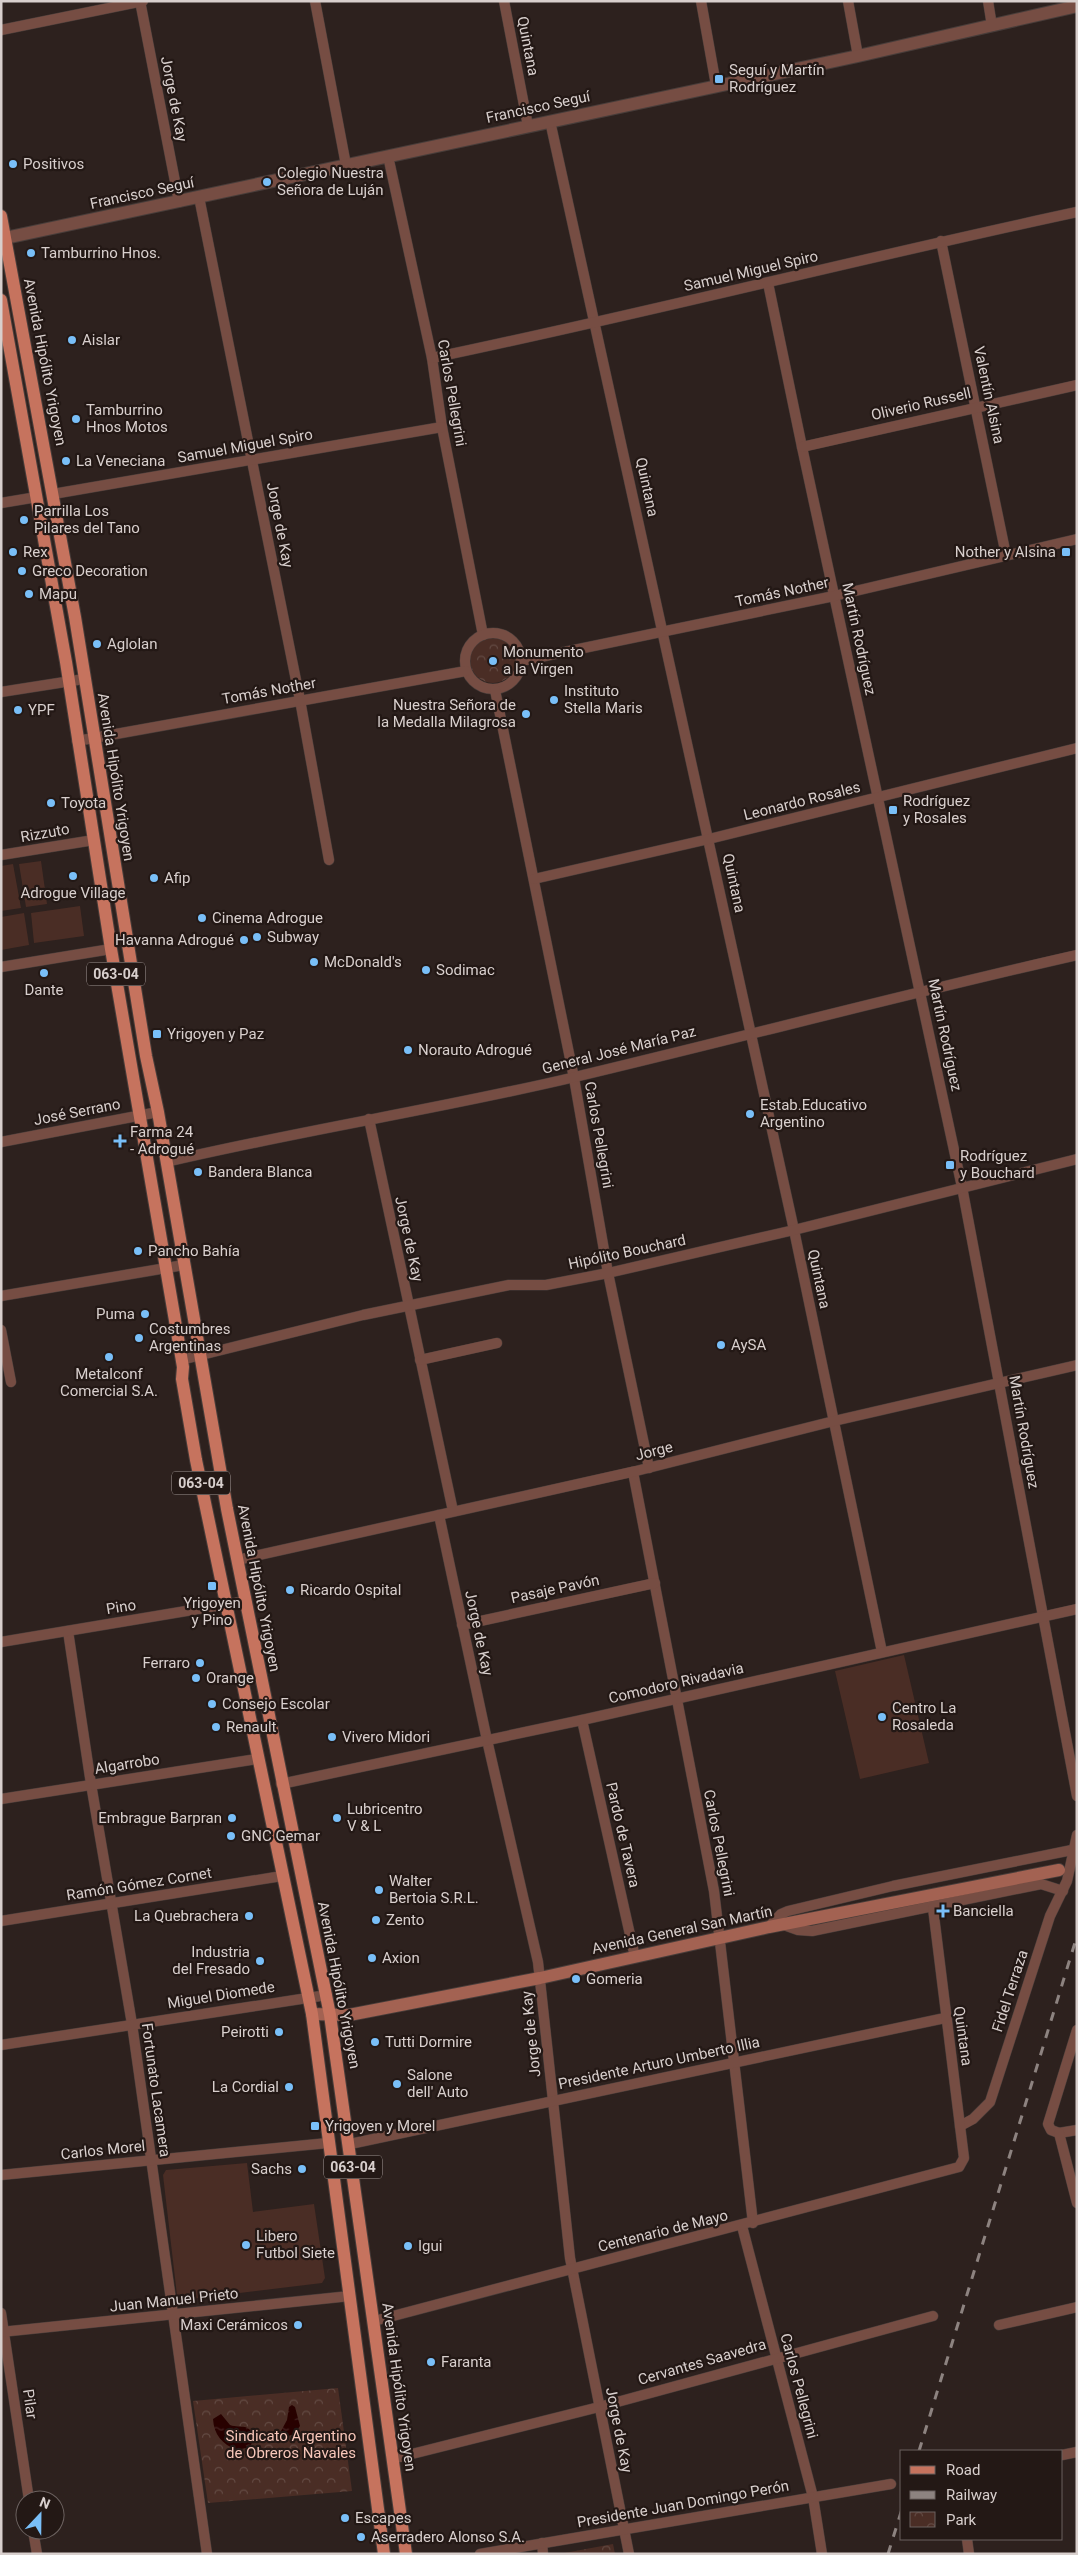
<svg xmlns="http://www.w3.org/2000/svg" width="1078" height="2555" viewBox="0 0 1078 2555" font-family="Roboto,sans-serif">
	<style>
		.green { fill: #4a2d25 }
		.park { fill: url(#park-crowns) }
		.water { fill: url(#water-ripples) }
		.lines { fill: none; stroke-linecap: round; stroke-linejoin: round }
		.minor-casing { stroke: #483d3a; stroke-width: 11 }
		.tertiary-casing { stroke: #483d3a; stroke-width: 14 }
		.secondary-casing { stroke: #483d3a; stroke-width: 14 }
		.primary-casing { stroke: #483d3a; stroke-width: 14 }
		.minor { stroke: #764d43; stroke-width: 10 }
		.tertiary { stroke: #764d43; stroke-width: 12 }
		.secondary { stroke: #a36252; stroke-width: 12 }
		.primary { stroke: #c6735e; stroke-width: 12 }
		.rail { stroke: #8d8380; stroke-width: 3; stroke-dasharray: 9 9; stroke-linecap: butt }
		.poi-dot { fill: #79bff8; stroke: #231815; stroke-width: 2 }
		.labels { text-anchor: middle; stroke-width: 4.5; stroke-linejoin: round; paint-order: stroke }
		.shield { fill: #231815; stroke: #a29896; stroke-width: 1 }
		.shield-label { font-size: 14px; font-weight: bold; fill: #d8cfcd }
		.street-label { font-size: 15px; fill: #d8cfcd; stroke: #231815 }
		.poi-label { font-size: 15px; fill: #d8cfcd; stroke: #231815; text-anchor: start }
		.park-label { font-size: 15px; fill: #f7c6b9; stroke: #231815 }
	</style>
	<defs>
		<pattern id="park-crowns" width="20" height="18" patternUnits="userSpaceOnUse" patternTransform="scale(1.25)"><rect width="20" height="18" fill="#4a2d25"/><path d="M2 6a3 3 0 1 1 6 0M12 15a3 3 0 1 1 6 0" fill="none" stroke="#634a43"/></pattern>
		<pattern id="water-ripples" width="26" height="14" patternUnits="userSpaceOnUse" patternTransform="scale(1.25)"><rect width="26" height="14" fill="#280100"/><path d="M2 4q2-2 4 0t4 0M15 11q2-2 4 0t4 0" fill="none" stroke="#462524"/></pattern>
	</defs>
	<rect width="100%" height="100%" fill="#2d211e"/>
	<g class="green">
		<polygon points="41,861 47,904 26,907 19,864"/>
		<polygon points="13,864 21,908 1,911 1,866"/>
		<polygon points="80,906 84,936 34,943 31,913"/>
		<polygon points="24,913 29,945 1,950 1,917"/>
		<polygon points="904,1655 929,1763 860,1779 835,1671"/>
		<polygon points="247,2163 253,2212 314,2204 325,2278 322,2283 182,2300 177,2295 163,2175 166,2170"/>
	</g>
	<g class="park">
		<circle cx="493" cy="660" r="23"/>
		<polygon points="338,2388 352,2491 208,2503 193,2401"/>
		<polygon points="613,2544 615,2554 559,2554"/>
	</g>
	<g class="water">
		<polygon points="292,2405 295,2407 300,2426 294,2434 283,2438 281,2431 287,2420 289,2407"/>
		<path d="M221 2414 230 2425C242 2429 249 2422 254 2438L250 2447 237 2450C222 2444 214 2435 213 2419Z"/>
	</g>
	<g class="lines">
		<g class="minor-casing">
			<g id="minor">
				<polyline points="140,1 179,202"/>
				<polyline points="315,1 346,165"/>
				<polyline points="504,1 528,126"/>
				<polyline points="701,1 716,85"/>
				<polyline points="848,1 858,56"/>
				<polyline points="988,1 992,26"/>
				<polyline points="1,30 143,1"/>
				<polyline points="550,121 794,1230 882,1652"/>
				<polyline points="388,156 432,358 442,427 483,635"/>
				<polyline points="199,197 300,700 329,860"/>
				<polyline points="941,241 1006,555"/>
				<polyline points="768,283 802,447 962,1187 1077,1796"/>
				<path d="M432 358C648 313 861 258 1077 212"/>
				<polyline points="802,447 1077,385"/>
				<polyline points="53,494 442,427"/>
				<polyline points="1,503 37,497"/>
				<circle cx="493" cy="661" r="28"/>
				<polyline points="521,661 834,596 1077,539"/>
				<polyline points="495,690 574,1078 608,1273 649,1468"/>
				<polyline points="1,692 84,679"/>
				<polyline points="77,741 466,671"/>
				<polyline points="1,855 94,840"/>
				<polyline points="534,879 709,839 1077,748"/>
				<polyline points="1,967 111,949"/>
				<polyline points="369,1119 453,1511"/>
				<polyline points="1,1142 158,1112"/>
				<path d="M166 1162C302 1130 440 1109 575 1077 743 1037 909 993 1077 955"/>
				<polyline points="1,1296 184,1265"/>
				<polyline points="1,1330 11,1382"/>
				<polyline points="181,1360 363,1315 509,1285 546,1285 608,1273 794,1230 1077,1159"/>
				<polyline points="420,1360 497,1343"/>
				<polyline points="633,1472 714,1891 753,2223"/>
				<polyline points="439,1515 487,1740 538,1962 570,2258 629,2554"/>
				<polyline points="237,1560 636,1471 834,1421 1077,1365"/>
				<polyline points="462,1625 655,1583"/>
				<polyline points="68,1631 91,1784 132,2024 207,2554"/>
				<polyline points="1,1642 246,1601"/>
				<polyline points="582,1720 635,1957"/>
				<polyline points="281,1784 582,1720 1077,1609"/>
				<polyline points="1,1799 257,1759"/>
				<polyline points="1,1921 282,1876"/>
				<polyline points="784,1925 798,1930 812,1931 1041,1884 1063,1891"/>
				<polyline points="769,1927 781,1914 788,1911 893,1886 1072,1850"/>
				<polyline points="1077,2030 1048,2124 1051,2130 1059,2133 1077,2130"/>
				<polyline points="1,2045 327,1995"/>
				<polyline points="960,2126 973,2119 990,2102 1050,1916 1067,1881 1077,1835"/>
				<polyline points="1059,2133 1077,2203"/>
				<polyline points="350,2144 945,2018"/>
				<polyline points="1,2175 328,2143"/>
				<polyline points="742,2226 813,2497 822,2554"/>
				<polyline points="1,2313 29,2500"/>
				<polyline points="374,2321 959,2167 964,2158 960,2126 933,1908"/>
				<polyline points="999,2325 1077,2307"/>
				<polyline points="1,2332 350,2296"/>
				<polyline points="1062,2455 1077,2452"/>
				<polyline points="392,2459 599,2407 933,2316"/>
				<polyline points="33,2530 37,2554"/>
				<polyline points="967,2539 969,2554"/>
				<polyline points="542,2543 543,2554"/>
				<polyline points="480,2554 891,2484"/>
			</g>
		</g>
		<g class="tertiary-casing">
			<polyline id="tertiary" points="1,239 858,56 1077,6"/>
		</g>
		<g class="secondary-casing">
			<polyline id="secondary" points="312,2014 349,2015 540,1978 769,1927 1059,1870"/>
		</g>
		<g class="primary-casing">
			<g id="primary">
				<polyline points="1,216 75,617 146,1056 158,1112 227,1509 330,2015 406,2554"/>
				<polyline points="1,300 66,662 111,949 183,1367 182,1379 196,1460 312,2014 384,2554"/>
			</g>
		</g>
		<use href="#minor" class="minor"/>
		<use href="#tertiary" class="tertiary"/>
		<use href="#secondary" class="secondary"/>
		<use href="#primary" class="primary"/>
		<g class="rail">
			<polyline points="919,2451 1077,1936"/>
			<polyline points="888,2554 902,2509"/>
		</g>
	</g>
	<g class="poi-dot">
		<rect x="714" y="74" width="10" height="10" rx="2.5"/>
		<circle cx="13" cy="164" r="5"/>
		<circle cx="267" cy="182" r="5"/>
		<circle cx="31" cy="253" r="5"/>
		<circle cx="72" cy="340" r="5"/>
		<circle cx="76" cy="419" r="5"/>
		<circle cx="66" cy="461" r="5"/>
		<circle cx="24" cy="520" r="5"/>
		<circle cx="13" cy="552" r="5"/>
		<rect x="1061" y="547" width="10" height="10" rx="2.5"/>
		<circle cx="22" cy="571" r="5"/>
		<circle cx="29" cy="594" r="5"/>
		<circle cx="97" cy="644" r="5"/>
		<circle cx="493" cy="661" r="5"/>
		<circle cx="554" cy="700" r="5"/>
		<circle cx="18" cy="710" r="5"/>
		<circle cx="526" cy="714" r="5"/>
		<circle cx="51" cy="803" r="5"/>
		<rect x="888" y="805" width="10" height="10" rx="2.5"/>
		<circle cx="73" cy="876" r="5"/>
		<circle cx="154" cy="878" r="5"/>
		<circle cx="202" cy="918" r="5"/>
		<circle cx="257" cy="937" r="5"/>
		<circle cx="244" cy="940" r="5"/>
		<circle cx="314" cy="962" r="5"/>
		<circle cx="426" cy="970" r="5"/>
		<circle cx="44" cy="973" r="5"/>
		<rect x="152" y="1029" width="10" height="10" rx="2.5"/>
		<circle cx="408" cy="1050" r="5"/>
		<circle cx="750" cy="1114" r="5"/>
		<path d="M117.5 1133.5h5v5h5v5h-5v5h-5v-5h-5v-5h5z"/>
		<rect x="945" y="1160" width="10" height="10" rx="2.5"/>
		<circle cx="198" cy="1172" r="5"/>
		<circle cx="138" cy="1251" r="5"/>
		<circle cx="145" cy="1314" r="5"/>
		<circle cx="139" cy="1338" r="5"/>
		<circle cx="721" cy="1345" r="5"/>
		<circle cx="109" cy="1357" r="5"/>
		<rect x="207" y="1581" width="10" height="10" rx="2.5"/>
		<circle cx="290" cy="1590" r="5"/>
		<circle cx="200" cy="1663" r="5"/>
		<circle cx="196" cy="1678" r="5"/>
		<circle cx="212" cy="1704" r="5"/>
		<circle cx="882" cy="1717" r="5"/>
		<circle cx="216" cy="1727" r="5"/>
		<circle cx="332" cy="1737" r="5"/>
		<circle cx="232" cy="1818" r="5"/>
		<circle cx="337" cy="1818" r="5"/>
		<circle cx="231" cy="1836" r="5"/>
		<circle cx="379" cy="1890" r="5"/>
		<path d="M940.5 1903.5h5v5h5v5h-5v5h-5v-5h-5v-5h5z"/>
		<circle cx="249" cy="1916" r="5"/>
		<circle cx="376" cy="1920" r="5"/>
		<circle cx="372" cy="1958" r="5"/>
		<circle cx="260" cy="1961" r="5"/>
		<circle cx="576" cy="1979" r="5"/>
		<circle cx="279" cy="2032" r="5"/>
		<circle cx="375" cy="2042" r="5"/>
		<circle cx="397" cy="2084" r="5"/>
		<circle cx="289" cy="2087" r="5"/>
		<rect x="310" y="2121" width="10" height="10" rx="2.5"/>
		<circle cx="302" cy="2169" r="5"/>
		<circle cx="246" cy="2245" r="5"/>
		<circle cx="408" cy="2246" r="5"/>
		<circle cx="298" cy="2325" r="5"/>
		<circle cx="431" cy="2362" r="5"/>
		<circle cx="345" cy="2518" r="5"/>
		<circle cx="361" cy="2537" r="5"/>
	</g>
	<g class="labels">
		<g class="shield">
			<rect x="87" y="962.5" width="58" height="23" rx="4"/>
			<rect x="172" y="1471.5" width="58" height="23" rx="4"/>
			<rect x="324" y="2155.5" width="58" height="23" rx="4"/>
		</g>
		<g class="shield-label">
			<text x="116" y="979">063-04</text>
			<text x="201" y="1488">063-04</text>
			<text x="353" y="2172">063-04</text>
		</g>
		<g class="street-label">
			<text transform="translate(528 46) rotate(79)" y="5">Quintana</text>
			<text transform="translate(174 99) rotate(79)" y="5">Jorge de Kay</text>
			<text transform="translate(538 107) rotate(-12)" y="5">Francisco Seguí</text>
			<text transform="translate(142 193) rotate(-12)" y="5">Francisco Seguí</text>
			<text transform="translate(751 271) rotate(-13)" y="5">Samuel Miguel Spiro</text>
			<text transform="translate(45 362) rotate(79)" y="5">Avenida Hipólito Yrigoyen</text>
			<text transform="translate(452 393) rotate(80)" y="5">Carlos Pellegrini</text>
			<text transform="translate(989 395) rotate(78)" y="5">Valentín Alsina</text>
			<text transform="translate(921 404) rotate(-13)" y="5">Oliverio Russell</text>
			<text transform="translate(245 446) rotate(-10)" y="5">Samuel Miguel Spiro</text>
			<text transform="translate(647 487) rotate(78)" y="5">Quintana</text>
			<text transform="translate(280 525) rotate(79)" y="5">Jorge de Kay</text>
			<text transform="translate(782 592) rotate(-12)" y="5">Tomás Nother</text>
			<text transform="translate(859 639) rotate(78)" y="5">Martín Rodríguez</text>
			<text transform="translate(269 691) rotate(-10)" y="5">Tomás Nother</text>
			<text transform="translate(116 777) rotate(81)" y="5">Avenida Hipólito Yrigoyen</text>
			<text transform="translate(802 801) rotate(-14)" y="5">Leonardo Rosales</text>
			<text transform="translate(45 833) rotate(-10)" y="5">Rizzuto</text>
			<text transform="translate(734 883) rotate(78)" y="5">Quintana</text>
			<text transform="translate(945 1035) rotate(78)" y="5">Martín Rodríguez</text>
			<text transform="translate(619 1050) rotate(-14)" y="5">General José María Paz</text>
			<text transform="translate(77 1112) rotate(-11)" y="5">José Serrano</text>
			<text transform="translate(599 1135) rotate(80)" y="5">Carlos Pellegrini</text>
			<text transform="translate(409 1239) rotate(78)" y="5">Jorge de Kay</text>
			<text transform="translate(627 1252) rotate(-12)" y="5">Hipólito Bouchard</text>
			<text transform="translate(819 1279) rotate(78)" y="5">Quintana</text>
			<text transform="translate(1024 1432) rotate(80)" y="5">Martín Rodríguez</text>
			<text transform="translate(654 1451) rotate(-14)" y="5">Jorge</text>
			<text transform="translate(259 1588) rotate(79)" y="5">Avenida Hipólito Yrigoyen</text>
			<text transform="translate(555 1589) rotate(-12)" y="5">Pasaje Pavón</text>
			<text transform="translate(121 1607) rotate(-9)" y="5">Pino</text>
			<text transform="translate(479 1633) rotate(78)" y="5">Jorge de Kay</text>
			<text transform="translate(676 1683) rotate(-13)" y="5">Comodoro Rivadavia</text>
			<text transform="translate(127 1764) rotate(-9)" y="5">Algarrobo</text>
			<text transform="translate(623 1835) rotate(77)" y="5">Pardo de Tavera</text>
			<text transform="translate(719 1843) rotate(79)" y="5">Carlos Pellegrini</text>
			<text transform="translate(139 1884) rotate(-9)" y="5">Ramón Gómez Cornet</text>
			<text transform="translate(682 1930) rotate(-12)" y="5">Avenida General San Martín</text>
			<text transform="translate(339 1985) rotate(79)" y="5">Avenida Hipólito Yrigoyen</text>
			<text transform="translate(1010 1991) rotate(-72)" y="5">Fidel Terraza</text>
			<text transform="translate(221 1995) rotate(-9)" y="5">Miguel Diomede</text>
			<text transform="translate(531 2034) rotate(-96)" y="5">Jorge de Kay</text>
			<text transform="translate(963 2036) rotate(82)" y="5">Quintana</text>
			<text transform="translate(659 2063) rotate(-12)" y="5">Presidente Arturo Umberto Illia</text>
			<text transform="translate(156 2090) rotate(82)" y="5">Fortunato Lacamera</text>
			<text transform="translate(103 2150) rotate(-6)" y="5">Carlos Morel</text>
			<text transform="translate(663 2231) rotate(-14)" y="5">Centenario de Mayo</text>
			<text transform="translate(174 2300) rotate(-6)" y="5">Juan Manuel Prieto</text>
			<text transform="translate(702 2362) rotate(-16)" y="5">Cervantes Saavedra</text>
			<text transform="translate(799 2386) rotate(75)" y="5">Carlos Pellegrini</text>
			<text transform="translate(399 2387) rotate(82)" y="5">Avenida Hipólito Yrigoyen</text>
			<text transform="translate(30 2404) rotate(82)" y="5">Pilar</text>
			<text transform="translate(619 2430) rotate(79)" y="5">Jorge de Kay</text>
			<text transform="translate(683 2504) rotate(-10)" y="5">Presidente Juan Domingo Perón</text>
		</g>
		<g class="poi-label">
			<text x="729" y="75">Seguí y Martín<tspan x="729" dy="17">Rodríguez</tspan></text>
			<text x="23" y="169">Positivos</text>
			<text x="277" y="178">Colegio Nuestra<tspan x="277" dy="17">Señora de Luján</tspan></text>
			<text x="41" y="258">Tamburrino Hnos.</text>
			<text x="82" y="345">Aislar</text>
			<text x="86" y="415">Tamburrino<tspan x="86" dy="17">Hnos Motos</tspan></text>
			<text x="76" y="466">La Veneciana</text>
			<text x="34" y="516">Parrilla Los<tspan x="34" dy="17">Pilares del Tano</tspan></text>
			<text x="23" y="557">Rex</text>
			<text x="1056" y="557" text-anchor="end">Nother y Alsina</text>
			<text x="32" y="576">Greco Decoration</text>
			<text x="39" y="599">Mapu</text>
			<text x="107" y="649">Aglolan</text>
			<text x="503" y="657">Monumento<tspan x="503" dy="17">a la Virgen</tspan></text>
			<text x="564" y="696">Instituto<tspan x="564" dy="17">Stella Maris</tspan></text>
			<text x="516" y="710" text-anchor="end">Nuestra Señora de<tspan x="516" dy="17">la Medalla Milagrosa</tspan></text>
			<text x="28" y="715">YPF</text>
			<text x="903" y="806">Rodríguez<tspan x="903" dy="17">y Rosales</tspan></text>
			<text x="61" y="808">Toyota</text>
			<text x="164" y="883">Afip</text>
			<text x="73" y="898" text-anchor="middle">Adrogue Village</text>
			<text x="212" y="923">Cinema Adrogue</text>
			<text x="267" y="942">Subway</text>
			<text x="234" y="945" text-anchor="end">Havanna Adrogué</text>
			<text x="324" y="967">McDonald's</text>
			<text x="436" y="975">Sodimac</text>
			<text x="44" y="995" text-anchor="middle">Dante</text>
			<text x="167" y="1039">Yrigoyen y Paz</text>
			<text x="418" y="1055">Norauto Adrogué</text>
			<text x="760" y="1110">Estab.Educativo<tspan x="760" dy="17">Argentino</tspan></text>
			<text x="130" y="1137">Farma 24<tspan x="130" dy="17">- Adrogué</tspan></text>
			<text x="960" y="1161">Rodríguez<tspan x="960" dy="17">y Bouchard</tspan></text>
			<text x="208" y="1177">Bandera Blanca</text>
			<text x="148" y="1256">Pancho Bahía</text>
			<text x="135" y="1319" text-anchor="end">Puma</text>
			<text x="149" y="1334">Costumbres<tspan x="149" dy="17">Argentinas</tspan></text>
			<text x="731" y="1350">AySA</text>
			<text x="109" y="1379" text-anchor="middle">Metalconf<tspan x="109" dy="17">Comercial S.A.</tspan></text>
			<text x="300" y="1595">Ricardo Ospital</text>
			<text x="212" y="1608" text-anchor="middle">Yrigoyen<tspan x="212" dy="17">y Pino</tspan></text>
			<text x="190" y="1668" text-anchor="end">Ferraro</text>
			<text x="206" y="1683">Orange</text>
			<text x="222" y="1709">Consejo Escolar</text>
			<text x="892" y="1713">Centro La<tspan x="892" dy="17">Rosaleda</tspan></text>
			<text x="226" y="1732">Renault</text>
			<text x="342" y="1742">Vivero Midori</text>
			<text x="347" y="1814">Lubricentro<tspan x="347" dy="17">V &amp; L</tspan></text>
			<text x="222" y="1823" text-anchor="end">Embrague Barpran</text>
			<text x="241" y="1841">GNC Gemar</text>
			<text x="389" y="1886">Walter<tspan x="389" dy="17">Bertoia S.R.L.</tspan></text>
			<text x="953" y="1916">Banciella</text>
			<text x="239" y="1921" text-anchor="end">La Quebrachera</text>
			<text x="386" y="1925">Zento</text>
			<text x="250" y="1957" text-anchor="end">Industria<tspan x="250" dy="17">del Fresado</tspan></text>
			<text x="382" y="1963">Axion</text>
			<text x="586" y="1984">Gomeria</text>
			<text x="269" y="2037" text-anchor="end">Peirotti</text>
			<text x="385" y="2047">Tutti Dormire</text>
			<text x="407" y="2080">Salone<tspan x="407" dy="17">dell' Auto</tspan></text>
			<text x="279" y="2092" text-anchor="end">La Cordial</text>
			<text x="325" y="2131">Yrigoyen y Morel</text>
			<text x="292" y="2174" text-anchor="end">Sachs</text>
			<text x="256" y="2241">Libero<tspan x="256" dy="17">Futbol Siete</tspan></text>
			<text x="418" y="2251">Igui</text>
			<text x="288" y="2330" text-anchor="end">Maxi Cerámicos</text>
			<text x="441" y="2367">Faranta</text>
			<text x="355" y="2523">Escapes</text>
			<text x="371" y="2542">Aserradero Alonso S.A.</text>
		</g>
		<g class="park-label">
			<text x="291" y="2441">Sindicato Argentino<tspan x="291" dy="17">de Obreros Navales</tspan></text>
		</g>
	</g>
	<rect width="1078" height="2555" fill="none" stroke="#d8cfcd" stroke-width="5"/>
	<rect x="900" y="2450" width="162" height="90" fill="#231815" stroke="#6b615f"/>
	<rect x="910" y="2466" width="25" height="8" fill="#c6735e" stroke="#6b615f"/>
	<text x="946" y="2475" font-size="15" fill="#d8cfcd">Road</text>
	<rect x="910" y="2491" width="25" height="8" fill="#8d8380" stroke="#6b615f"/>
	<text x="946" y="2500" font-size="15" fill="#d8cfcd">Railway</text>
	<rect x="910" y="2512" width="25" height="15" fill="url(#park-crowns)" stroke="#6b615f"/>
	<text x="946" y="2525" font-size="15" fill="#d8cfcd">Park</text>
	<g transform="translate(40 2515) rotate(22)"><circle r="24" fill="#231815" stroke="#6b615f"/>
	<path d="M0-4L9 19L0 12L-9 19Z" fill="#79bff8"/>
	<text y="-8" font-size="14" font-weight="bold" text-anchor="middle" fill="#d8cfcd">N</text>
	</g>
</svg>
